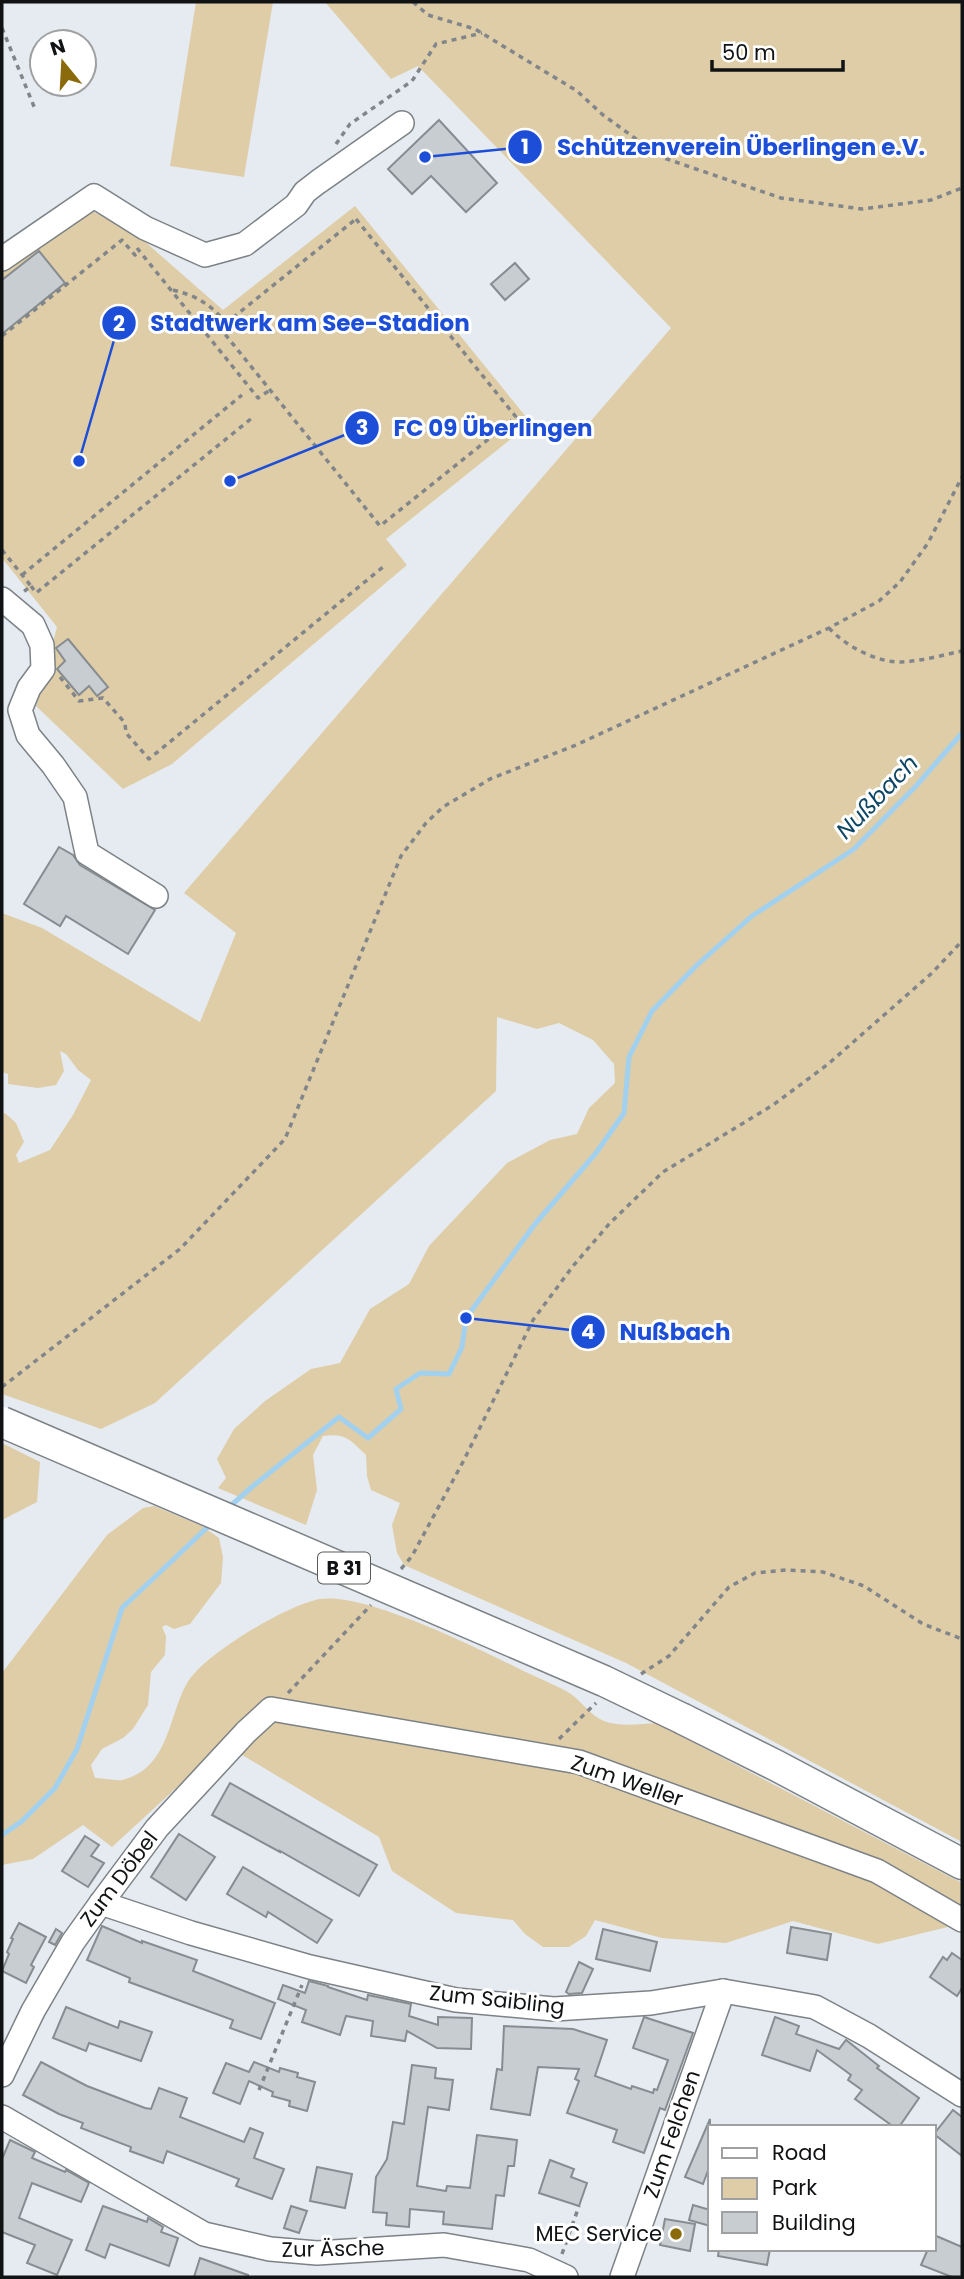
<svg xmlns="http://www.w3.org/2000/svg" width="964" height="2279" viewBox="0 0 964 2279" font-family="Poppins,sans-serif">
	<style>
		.green { fill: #dfcda7 }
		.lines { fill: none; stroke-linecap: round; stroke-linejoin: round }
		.stream { stroke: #a2d0ef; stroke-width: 5 }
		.building { fill: #c7cdd1; stroke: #868c90; stroke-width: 2 }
		.minor-casing { stroke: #7c8286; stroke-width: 26 }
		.major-casing { stroke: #7c8286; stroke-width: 33 }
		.path { stroke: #82868a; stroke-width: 3.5; stroke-dasharray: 5 5; stroke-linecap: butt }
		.minor { stroke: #fff; stroke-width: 23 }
		.major { stroke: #fff; stroke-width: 30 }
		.major-bridge-casing { stroke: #7c8286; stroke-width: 33; stroke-linecap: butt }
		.major-bridge { stroke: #fff; stroke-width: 30 }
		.poi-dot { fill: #8b6a0b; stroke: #fff; stroke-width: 2.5 }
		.labels { text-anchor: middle; stroke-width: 6; stroke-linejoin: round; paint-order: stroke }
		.shield { fill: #fff; stroke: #58595a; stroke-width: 2 }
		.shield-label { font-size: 19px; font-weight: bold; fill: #101214 }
		.street-label { font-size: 21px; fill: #101214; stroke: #fff }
		.poi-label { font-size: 21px; fill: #101214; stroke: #fff; text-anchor: end }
		.water-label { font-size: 23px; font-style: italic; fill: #0e4665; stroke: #fff }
		.leader { fill: none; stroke: #1d4ed8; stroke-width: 2.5 }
		.callout-dot { fill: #1d4ed8; stroke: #fff; stroke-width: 2.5 }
		.mark-label { font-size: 21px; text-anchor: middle; font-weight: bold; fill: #fff }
		.callout-label { font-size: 23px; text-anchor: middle; font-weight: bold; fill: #1d4ed8; stroke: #fff; stroke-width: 6; stroke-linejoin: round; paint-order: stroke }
	</style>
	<rect width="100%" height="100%" fill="#e5ebf0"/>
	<g class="green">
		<polygon points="196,2 273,2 244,177 170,166"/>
		<path d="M325 2H962V1842L626 1663 404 1565 397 1553 392 1525 400 1503 371 1490 367 1476 366 1455C350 1440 346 1433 323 1436L313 1455 317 1490 306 1525 218 1488 226 1478 217 1459 234 1429 265 1401 311 1369 340 1363 370 1309 409 1284 429 1246 507 1163 550 1140 577 1134 589 1108 615 1083 614 1064 593 1040 559 1023 537 1029 497 1017 496 1091 155 1403 101 1429 2 1394V1114L5 1113 16 1123 24 1142 16 1155 19 1163 50 1150 73 1115 91 1080 78 1070 66 1054 60 1051 64 1071 56 1085 38 1088 8 1084V1074L2 1072V913L42 928 200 1022 236 933 184 893 671 328 418 66 391 79Z"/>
		<polygon points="355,206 531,423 386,539 407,565 172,764 123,789 36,706 57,627 2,558 2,262 86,209 127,226 223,310"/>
		<polygon points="4,1444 40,1462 37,1502 2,1520 2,1446"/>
		<path d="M154 1506 202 1526 219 1538 223 1557 221 1583 190 1624 174 1629 166 1625 162 1627 166 1636 165 1655 151 1672 148 1705 133 1729 123 1738 102 1749 91 1765 95 1778C103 1778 114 1781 122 1780 169 1769 168 1717 187 1683 204 1654 287 1605 320 1599 367 1592 483 1651 528 1673 542 1680 558 1686 571 1694 582 1702 590 1715 604 1721 618 1727 641 1724 656 1723L962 1883V1925L960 1924 878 1944 793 1921 726 1943 662 1938 595 1920 586 1936 569 1947H543L525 1934 513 1920 456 1913 392 1871 379 1837 224 1744 112 1847 83 1825 33 1859 2 1865V1673L107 1535 143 1508Z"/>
	</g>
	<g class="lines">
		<g class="stream">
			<polyline points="228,1508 253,1486 339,1417 368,1438 401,1409 396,1389 420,1373 449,1374 462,1347 466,1318 535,1224 596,1153 624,1113 629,1057 652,1011 697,965 752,916 854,849 916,786 962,733"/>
			<polyline points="2,1835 22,1821 55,1788 77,1749 122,1608 213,1522"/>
		</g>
	</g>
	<g class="building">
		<polygon points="439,120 497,183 466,212 431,176 412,194 388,169"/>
		<polygon points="39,251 65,283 2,334 2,280"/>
		<polygon points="515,263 529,279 505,300 491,284"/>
		<polygon points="68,639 108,687 97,696 89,686 79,695 57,669 65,661 56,648"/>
		<polygon points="59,847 73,855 80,865 155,910 128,954 66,916 60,926 24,904"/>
		<polygon points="230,1783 377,1865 359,1896 280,1851 280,1852 212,1815"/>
		<polygon points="179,1834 215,1857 186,1900 151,1877"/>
		<polygon points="85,1836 99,1845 91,1856 104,1863 88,1887 62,1871"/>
		<polygon points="243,1867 332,1920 317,1943 268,1912 266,1917 227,1894"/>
		<polygon points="19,1923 46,1937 31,1965 34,1967 26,1983 2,1971 9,1954 7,1952 13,1939 11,1938"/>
		<polygon points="102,1926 142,1943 142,1941 197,1960 193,1971 275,2003 261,2039 230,2028 233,2020 129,1982 130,1978 87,1960"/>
		<polygon points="791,1927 831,1934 827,1960 787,1953"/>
		<polygon points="56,1929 62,1933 55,1945 49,1942"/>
		<polygon points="603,1929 657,1942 650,1971 596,1959"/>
		<polygon points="952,1953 962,1960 962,1988 957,1996 930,1977 943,1957 947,1960"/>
		<polygon points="579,1962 593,1969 582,1993 569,1994 566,1992"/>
		<polygon points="309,1981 328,1986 328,1987 367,2000 368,1995 411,2004 409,2016 438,2025 438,2017 472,2018 471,2049 437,2048 407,2031 405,2041 371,2036 373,2021 346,2016 340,2035 302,2022 306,2010 278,1999 283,1985 305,1993"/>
		<polygon points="66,2007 118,2028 120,2021 152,2032 141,2061 89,2043 86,2051 53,2038"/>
		<polygon points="644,2017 693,2033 665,2110 660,2108 644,2153 613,2142 617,2130 567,2113 579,2081 575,2079 579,2069 538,2067 530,2115 491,2109 497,2069 502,2070 504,2026 573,2029 607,2040 595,2076 631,2089 632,2086 653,2093 654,2089 657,2090 668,2060 633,2048"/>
		<polygon points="775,2017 799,2026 796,2034 839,2049 846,2040 879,2066 877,2068 919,2098 899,2127 894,2127 855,2099 862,2090 848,2080 851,2075 817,2050 810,2071 762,2055"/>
		<polygon points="41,2062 87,2086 145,2108 151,2109 159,2088 187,2098 180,2117 244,2142 250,2128 263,2133 254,2158 284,2169 272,2199 236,2186 239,2179 167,2151 163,2163 130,2151 131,2147 81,2128 83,2123 59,2114 23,2095"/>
		<polygon points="254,2062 279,2072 280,2068 298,2073 297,2077 315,2082 307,2111 289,2106 290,2101 272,2096 273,2092 249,2081 240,2104 213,2093 226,2063 249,2072"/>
		<polygon points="412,2065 436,2068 435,2078 453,2080 449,2110 428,2107 417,2186 446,2191 447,2186 470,2188 477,2135 517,2140 514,2166 508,2166 504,2196 496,2195 492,2229 443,2224 444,2212 410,2209 409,2227 386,2225 387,2213 373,2212 376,2177 387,2159 393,2122 404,2124"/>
		<polygon points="953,2110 962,2117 962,2156 934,2134"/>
		<polygon points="710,2119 710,2165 703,2184 685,2177"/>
		<polygon points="10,2140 35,2152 32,2158 65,2172 66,2170 89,2183 81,2202 32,2183 19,2218 72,2240 57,2275 27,2263 35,2245 2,2232 2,2159"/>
		<polygon points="550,2160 574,2169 571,2177 587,2183 579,2206 539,2193"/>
		<polygon points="317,2167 352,2174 345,2208 310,2201"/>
		<polygon points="693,2205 710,2210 710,2226 689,2220"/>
		<polygon points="103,2206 147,2222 148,2218 163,2227 161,2232 178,2238 169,2266 110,2244 105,2258 86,2250"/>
		<polygon points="291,2206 307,2211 299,2233 284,2228"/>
		<polygon points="665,2219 695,2224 690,2251 660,2245"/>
		<polygon points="934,2235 962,2247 962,2277 952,2277 921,2265 928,2249 934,2249"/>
		<polygon points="719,2249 770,2249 767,2265 718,2256"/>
		<polygon points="200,2258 248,2275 248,2277 194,2277"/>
	</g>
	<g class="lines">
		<g class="minor-casing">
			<g id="minor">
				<polyline points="2,259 94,196 145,228 205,255 245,244 296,205 305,192 318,182 402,123"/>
				<polyline points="2,599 33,625 42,645 43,669 29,688 20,710 28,735 53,765 75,797 87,853 156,896"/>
				<polyline points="101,1903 191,1933 310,1967 456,2000 554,2009 651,2003 723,1991 815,2007 869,2036 962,2095"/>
				<polyline points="2,2075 33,2011 73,1942 101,1903 157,1828 246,1732 271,1709 579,1762 877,1871 962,1920"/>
				<polyline points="2,2117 204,2234 270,2249 317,2253 444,2245 529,2260 566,2277"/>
				<polyline points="622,2277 723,1991"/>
			</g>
		</g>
		<g class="major-casing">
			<polyline id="major" points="683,1719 777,1766 962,1864"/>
		</g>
		<g class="path">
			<polyline points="413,2 428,15 475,29 577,91 603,115 661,157 781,198 862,209 931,200 962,188"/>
			<polyline points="2,28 35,109"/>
			<polyline points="336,144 350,124 412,81 436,44 482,33"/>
			<polygon points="356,219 516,417 380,526 220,328"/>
			<polyline points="137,248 258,398 270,390"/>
			<path d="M173 290C197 296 210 304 226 323"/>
			<polyline points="2,336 122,240 135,255 140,252"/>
			<polyline points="2,550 31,586 22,593"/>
			<polyline points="22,575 242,395"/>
			<polyline points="31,586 36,593 252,418"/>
			<path d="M829 628C845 646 878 663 902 662 922 661 943 655 962 651"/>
			<polyline points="60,677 79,701 103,698 125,723 126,733 149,759 383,567"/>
			<polyline points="2,1387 180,1249 285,1139 401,856 426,823 443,807 490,779 576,745 829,628 879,601 900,582 928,543 962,477"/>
			<polyline points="401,1569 412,1556 464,1460 533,1320 573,1266 610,1223 663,1172 773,1105 827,1065 932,973 962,941"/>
			<polyline points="641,1674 669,1656 729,1587 755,1573 786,1570 823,1572 864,1586 923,1624 962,1639"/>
			<polyline points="288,1693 371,1605"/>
			<polyline points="559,1739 596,1703"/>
			<polyline points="259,2090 302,1985"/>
			<polyline points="562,2254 579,2206"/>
		</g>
		<use href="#minor" class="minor"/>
		<use href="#major" class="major"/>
		<g class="major-bridge-casing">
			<polyline id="major-bridge" points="2,1422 604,1681 683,1719"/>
		</g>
		<use href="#major-bridge" class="major-bridge"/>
	</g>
	<circle class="poi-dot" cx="676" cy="2234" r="7"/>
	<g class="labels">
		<rect class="shield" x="318" y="1552.5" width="52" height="31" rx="5"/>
		<g class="shield-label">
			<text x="344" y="1575">B 31</text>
		</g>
		<g class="street-label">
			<text transform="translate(627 1781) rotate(19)" y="7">Zum Weller</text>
			<text transform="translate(119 1879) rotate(-53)" y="7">Zum Döbel</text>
			<text transform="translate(497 2000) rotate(6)" y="7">Zum Saibling</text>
			<text transform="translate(672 2134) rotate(-71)" y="7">Zum Felchen</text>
			<text transform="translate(333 2249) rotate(-1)" y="7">Zur Äsche</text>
		</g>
		<g class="poi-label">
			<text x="662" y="2241">MEC Service</text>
		</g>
		<g class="water-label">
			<text transform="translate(877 797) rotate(-46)" y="8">Nußbach</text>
		</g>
	</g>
	<path class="leader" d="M425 157L525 147M79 461L119 323M230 481L362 428M466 1318L588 1332"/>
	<g class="callout-dot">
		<circle cx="425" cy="157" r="7"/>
		<circle cx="79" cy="461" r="7"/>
		<circle cx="230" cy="481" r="7"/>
		<circle cx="466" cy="1318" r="7"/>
		<circle cx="525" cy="147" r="18"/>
		<circle cx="119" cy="323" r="18"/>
		<circle cx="362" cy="428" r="18"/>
		<circle cx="588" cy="1332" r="18"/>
	</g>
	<g class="mark-label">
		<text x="525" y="154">1</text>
		<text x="119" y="331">2</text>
		<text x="362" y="435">3</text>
		<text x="588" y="1339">4</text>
	</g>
	<g class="callout-label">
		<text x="741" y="155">Schützenverein Überlingen e.V.</text>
		<text x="310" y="331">Stadtwerk am See-Stadion</text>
		<text x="493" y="436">FC 09 Überlingen</text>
		<text x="675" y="1340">Nußbach</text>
	</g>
	<rect width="964" height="2279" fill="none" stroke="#101214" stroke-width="7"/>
	<rect x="708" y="2125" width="228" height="126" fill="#ffffff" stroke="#9fa0a1" stroke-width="2"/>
	<rect x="722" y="2148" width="35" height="10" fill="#ffffff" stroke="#9fa0a1" stroke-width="2"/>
	<text x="772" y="2160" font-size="21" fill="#101214">Road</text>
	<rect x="722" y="2178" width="35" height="21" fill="#dfcda7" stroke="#9fa0a1" stroke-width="2"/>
	<text x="772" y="2195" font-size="21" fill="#101214">Park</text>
	<rect x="722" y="2212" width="35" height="21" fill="#c7cdd1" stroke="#9fa0a1" stroke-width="2"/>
	<text x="772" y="2230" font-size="21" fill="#101214">Building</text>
	<g transform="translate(63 63) rotate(342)"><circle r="33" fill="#ffffff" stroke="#9fa0a1" stroke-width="2"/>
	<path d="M0-5L12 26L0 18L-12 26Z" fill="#8b6a0b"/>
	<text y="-10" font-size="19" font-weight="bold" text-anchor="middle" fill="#101214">N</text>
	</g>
	<path d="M712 60v10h131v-10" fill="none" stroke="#101214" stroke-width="3.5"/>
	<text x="722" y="60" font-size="21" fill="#101214" stroke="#ffffff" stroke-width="5" paint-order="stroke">50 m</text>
</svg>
